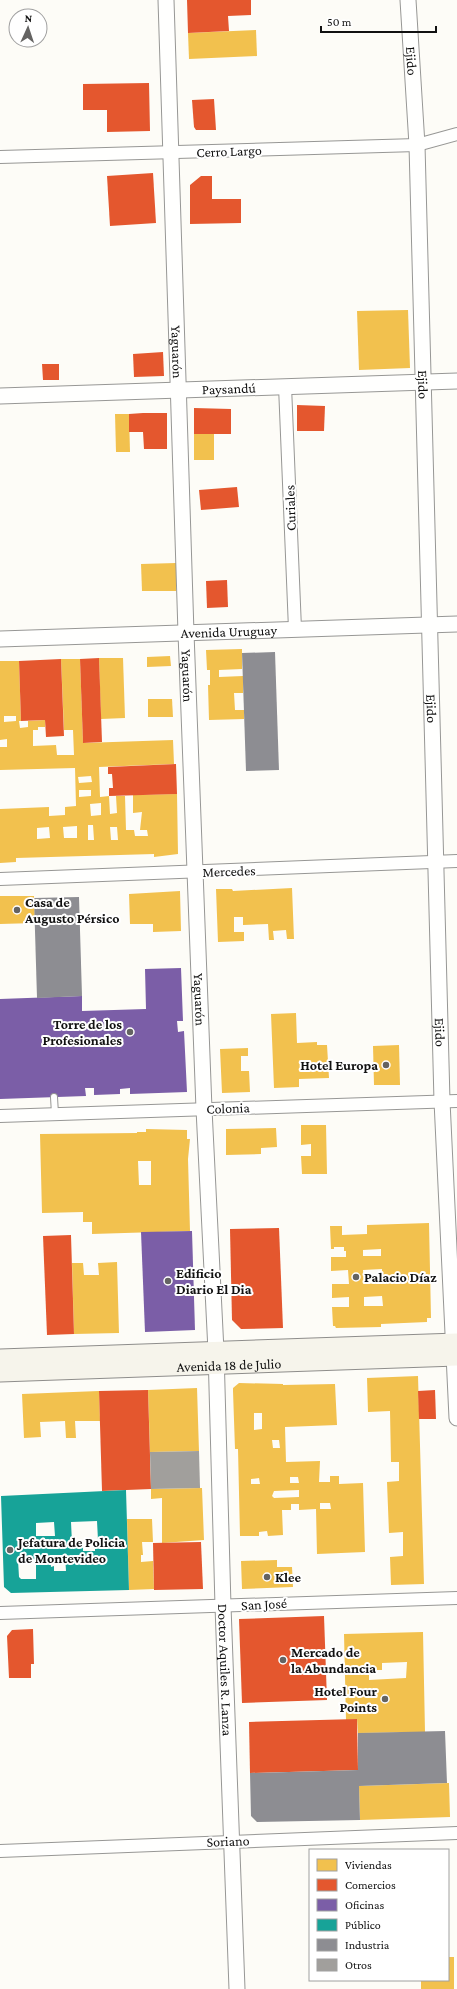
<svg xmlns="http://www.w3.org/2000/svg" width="457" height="1989" viewBox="0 0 457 1989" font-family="'Crimson Pro',serif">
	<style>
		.homes { fill: #f2c14e; fill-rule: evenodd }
		.shops { fill: #e4572e }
		.offices { fill: #7b5ea7 }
		.public { fill: #17a398; fill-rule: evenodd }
		.industry { fill: #8d8d92 }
		.building { fill: #a19f9c }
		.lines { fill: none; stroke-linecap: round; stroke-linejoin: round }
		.service-casing { stroke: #979795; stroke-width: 8 }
		.minor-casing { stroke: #979795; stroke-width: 14 }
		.tertiary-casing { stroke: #979795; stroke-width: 17 }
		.secondary-casing { stroke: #8e8d8b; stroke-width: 19 }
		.service { stroke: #fffffe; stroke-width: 6 }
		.minor { stroke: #fffffe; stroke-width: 12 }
		.tertiary { stroke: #fffffe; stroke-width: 15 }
		.secondary { stroke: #f6f4eb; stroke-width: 17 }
		.poi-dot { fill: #646362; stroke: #fff; stroke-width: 1.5 }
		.labels { text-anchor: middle; stroke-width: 4; stroke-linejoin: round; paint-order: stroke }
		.street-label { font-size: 14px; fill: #111; stroke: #fff }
		.poi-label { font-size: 14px; font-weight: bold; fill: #111; stroke: #fff; text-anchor: start }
	</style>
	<rect width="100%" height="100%" fill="#fdfcf7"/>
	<g class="homes">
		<polygon points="256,30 257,56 189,59 188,33"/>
		<polygon points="408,310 410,368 359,370 357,311"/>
		<polygon points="115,414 129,414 130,452 116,452"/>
		<rect x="194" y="434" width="20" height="26"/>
		<polygon points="176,563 176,591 142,591 141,564"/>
		<polygon points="242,649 242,669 219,670 219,677 243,676 243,693 234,693 235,710 244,710 244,719 209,720 208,685 210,685 210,670 207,670 206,650"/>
		<polygon points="170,656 171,666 147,667 147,657"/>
		<polygon points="99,658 123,658 125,718 101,719"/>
		<path d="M61 659H80L83 743 173 740 174 764 99 767 100 797 109 796 110 814 117 813 116 796H125L126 830H134L135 836H148L147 830H140L142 812 133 813V795L177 794 178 854 154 857V854L16 858V862L0 863V809L49 807V816L65 815V807L76 806 75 768 0 770V747H7V739L0 740V661H19L21 721H19L20 728 28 727V721L45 720V727H38V730H33V746L56 745 57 755H74L73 730H64ZM4 716H16V721L4 722ZM91 776 92 782 79 783 78 777ZM79 790H91V796L79 797ZM101 803V815L91 816 90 804ZM88 825H93L94 840H88ZM77 826V838H64L63 827ZM49 827 50 838 37 839V828ZM110 827H117L118 840H111Z"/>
		<polygon points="148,699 172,699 173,717 148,717"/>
		<polygon points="292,888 294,939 287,939 286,930 273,931 274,940 269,940 268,924 243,925 243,917 234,917 234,932 244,932 244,941 218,942 216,889 232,889 233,891"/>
		<polygon points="180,891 181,931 153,932 153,924 130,924 129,894"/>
		<polygon points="0,896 34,896 35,923 0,924"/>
		<polygon points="296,1013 297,1043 317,1042 317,1045 327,1045 329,1078 299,1079 299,1087 274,1088 271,1014"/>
		<polygon points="399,1045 400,1085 374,1085 373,1046"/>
		<polygon points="248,1048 248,1056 241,1056 241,1071 249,1071 250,1092 222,1093 220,1049"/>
		<polygon points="301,1125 326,1125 327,1174 302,1174 301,1156 311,1156 311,1144 301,1145"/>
		<polygon points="276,1128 277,1147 261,1148 261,1154 226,1155 226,1129"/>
		<path d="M146 1129 187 1130V1139H190L188 1159 190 1231 92 1234V1222H83V1212L42 1213 40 1134 137 1133V1132H146ZM138 1161H151V1185H139Z"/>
		<path d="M429 1223 431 1318H427V1322L381 1324V1327L336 1328 335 1326H333L332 1307H349V1297L332 1298V1284H349L348 1270 331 1271V1257H346V1251H344V1247H334V1249H331L330 1226H342V1235L367 1234V1225ZM381 1249V1256H363V1250ZM382 1269V1283L364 1284 363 1270ZM382 1296 383 1306H364V1297Z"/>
		<polygon points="117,1262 119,1333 74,1334 72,1263 83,1263 84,1275 99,1275 98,1263"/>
		<polygon points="418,1376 424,1584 391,1585 390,1557 403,1556 403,1532 389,1533 387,1482 399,1481 399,1462 391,1462 390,1411 368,1412 367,1378"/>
		<path d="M239 1383 283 1384V1385L335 1384 337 1425 285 1427 286 1462 320 1461 319 1482H330V1476H339V1484L363 1483 365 1552 317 1554 316 1509 299 1510V1504H291V1510H282L283 1535 268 1536 267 1531 259 1532V1536H240L238 1449H235L233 1391V1388ZM254 1413H262V1429L254 1430ZM272 1440H279L280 1448H273ZM290 1477H298L299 1483H290ZM259 1478 260 1484H251V1479ZM299 1490V1497L274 1498 272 1496 274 1491ZM320 1503H330L331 1509H320Z"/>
		<polygon points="197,1388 199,1451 150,1452 148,1390"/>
		<polygon points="99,1391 100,1421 75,1421 76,1438 66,1438 65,1421 40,1422 41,1437 24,1438 22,1394"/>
		<polygon points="202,1488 204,1540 162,1543 162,1498 151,1499 151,1489"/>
		<polygon points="127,1519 152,1519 153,1542 142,1542 143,1555 141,1555 141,1562 153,1561 154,1589 129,1590"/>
		<polygon points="277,1560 277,1567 292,1567 293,1587 242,1589 241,1561"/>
		<path d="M423 1632 425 1732 358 1733 357 1719 346 1720 344 1634ZM407 1662 406 1678 369 1680V1670H382V1663Z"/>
		<polygon points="449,1783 450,1817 360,1820 359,1786"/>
		<polygon points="448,1957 454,1957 454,1989 421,1989 421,1980 448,1980"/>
	</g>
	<g class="shops">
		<polygon points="187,0 251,0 251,15 228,16 229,31 188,33"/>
		<polygon points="149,83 150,131 107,132 107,110 83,110 83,84"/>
		<polygon points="214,99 216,130 196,130 194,127 192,100"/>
		<polygon points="153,173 156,223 110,226 107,176"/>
		<polygon points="201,176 212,176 212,199 241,199 241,223 190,224 190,185"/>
		<polygon points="163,352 164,376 134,377 133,354"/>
		<polygon points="42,364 59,364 59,380 43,380"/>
		<polygon points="297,405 325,406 324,431 297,431"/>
		<polygon points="194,408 231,409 231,434 194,434"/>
		<polygon points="143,413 167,413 167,449 144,449 143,432 129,432 129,414"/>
		<polygon points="237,487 239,507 201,510 199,490"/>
		<polygon points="227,580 228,607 207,608 206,581"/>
		<polygon points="99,658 102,742 83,743 80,659"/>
		<polygon points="61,659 64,736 46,737 45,720 21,721 19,661"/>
		<polygon points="176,764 177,794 109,796 109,788 113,788 112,774 108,774 108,767"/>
		<polygon points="279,1228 283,1328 241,1329 232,1320 230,1229"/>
		<polygon points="71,1235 74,1334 47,1335 43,1236"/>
		<polygon points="148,1390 151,1489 102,1491 99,1391"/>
		<polygon points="435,1390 436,1419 419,1419 418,1391"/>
		<polygon points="201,1542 203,1589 154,1590 153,1543"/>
		<polygon points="324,1616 327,1700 242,1703 239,1619"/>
		<polygon points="33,1629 34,1664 31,1664 31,1678 9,1678 7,1636 12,1630"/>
		<polygon points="357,1719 358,1770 250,1773 249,1722"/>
	</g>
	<g class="offices">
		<polygon points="181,968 183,1021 177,1021 178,1032 184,1031 187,1092 130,1094 130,1088 120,1089 120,1094 94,1095 94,1088 85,1088 86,1096 0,1099 0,999 82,996 82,1011 146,1009 145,969"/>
		<polygon points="192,1231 195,1330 145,1332 141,1232"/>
	</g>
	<path class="public" d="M126 1490 129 1590 11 1593 4 1587 1 1496ZM97 1521 98 1540H95V1551H83V1543H72L71 1522ZM54 1522 55 1536H36V1523ZM50 1555H65L66 1571H54V1566L51 1567ZM36 1559V1579H21L19 1577 18 1560Z"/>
	<g class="industry">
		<polygon points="275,652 279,770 246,771 242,653"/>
		<polygon points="79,897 82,996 37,998 34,898"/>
		<polygon points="445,1731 447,1783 359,1786 360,1820 257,1822 251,1816 250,1773 358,1770 358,1733"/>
	</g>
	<polygon class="building" points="199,1451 200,1488 151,1489 150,1452"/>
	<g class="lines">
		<g class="service-casing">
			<polyline id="service" points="54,1097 55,1114"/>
		</g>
		<g class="minor-casing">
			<g id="minor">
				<polyline points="0,157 417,145 457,134"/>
				<polyline points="285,386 295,629"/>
				<polyline points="0,879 457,861"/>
				<polyline points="0,1116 457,1101"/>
				<polyline points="0,1613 457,1598"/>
				<polyline points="0,1851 457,1833"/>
			</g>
		</g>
		<g class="tertiary-casing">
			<g id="tertiary">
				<path id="s1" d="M166 0 186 633 204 1109 216 1351 223 1606 237 1989"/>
				<path id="s2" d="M408 0 417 145 442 1101 457 1418"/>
				<path id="s3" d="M0 396 457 381"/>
				<path id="s4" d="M0 639 457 624"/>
			</g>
		</g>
		<g class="secondary-casing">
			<g id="secondary">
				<polyline points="0,1358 457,1342"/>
				<path id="s5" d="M0 1373 457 1357"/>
			</g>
		</g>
		<use href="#service" class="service"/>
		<use href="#minor" class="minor"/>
		<use href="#tertiary" class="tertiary"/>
		<use href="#secondary" class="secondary"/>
	</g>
	<g class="poi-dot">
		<circle cx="17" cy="910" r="4"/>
		<circle cx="130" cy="1032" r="4"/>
		<circle cx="386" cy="1065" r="4"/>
		<circle cx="356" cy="1277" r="4"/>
		<circle cx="168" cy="1281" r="4"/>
		<circle cx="10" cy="1550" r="4"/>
		<circle cx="267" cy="1577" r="4"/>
		<circle cx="283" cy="1660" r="4"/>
		<circle cx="385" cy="1699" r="4"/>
	</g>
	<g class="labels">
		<g class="street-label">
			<text dy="5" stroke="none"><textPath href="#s2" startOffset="61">Ejido</textPath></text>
			<text transform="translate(229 151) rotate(-2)" y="5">Cerro Largo</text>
			<text dy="5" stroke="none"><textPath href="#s1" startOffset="352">Yaguarón</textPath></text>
			<text dy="5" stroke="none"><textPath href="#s2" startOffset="385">Ejido</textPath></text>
			<text dy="5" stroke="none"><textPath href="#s3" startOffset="229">Paysandú</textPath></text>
			<text transform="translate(290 508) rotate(-92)" y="5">Curiales</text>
			<text dy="5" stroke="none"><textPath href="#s4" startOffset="229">Avenida Uruguay</textPath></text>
			<text dy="5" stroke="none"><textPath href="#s1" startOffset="676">Yaguarón</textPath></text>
			<text dy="5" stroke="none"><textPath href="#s2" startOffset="709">Ejido</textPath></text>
			<text transform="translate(229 871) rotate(-2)" y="5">Mercedes</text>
			<text dy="5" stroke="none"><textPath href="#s1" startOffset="1000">Yaguarón</textPath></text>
			<text dy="5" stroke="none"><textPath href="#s2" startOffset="1033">Ejido</textPath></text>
			<text transform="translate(228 1108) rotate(-2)" y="5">Colonia</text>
			<text dy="5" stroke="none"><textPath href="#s5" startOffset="229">Avenida 18 de Julio</textPath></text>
			<text transform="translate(264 1604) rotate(-3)" y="5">San José</text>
			<text dy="5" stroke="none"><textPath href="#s1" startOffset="1671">Doctor Aquiles R. Lanza</textPath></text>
			<text transform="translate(228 1841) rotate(-2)" y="5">Soriano</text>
		</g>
		<g class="poi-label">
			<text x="25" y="907">Casa de<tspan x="25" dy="16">Augusto Pérsico</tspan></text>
			<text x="122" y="1029" text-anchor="end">Torre de los<tspan x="122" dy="16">Profesionales</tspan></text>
			<text x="378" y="1070" text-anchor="end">Hotel Europa</text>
			<text x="176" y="1278">Edificio<tspan x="176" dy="16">Diario El Dia</tspan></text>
			<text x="364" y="1282">Palacio Díaz</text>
			<text x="18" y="1547">Jefatura de Policia<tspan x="18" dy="16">de Montevideo</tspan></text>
			<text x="275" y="1582">Klee</text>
			<text x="291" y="1657">Mercado de<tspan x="291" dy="16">la Abundancia</tspan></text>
			<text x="377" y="1696" text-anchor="end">Hotel Four<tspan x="377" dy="16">Points</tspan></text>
		</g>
	</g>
	<rect x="309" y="1849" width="140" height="132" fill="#ffffff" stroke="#a0a0a0"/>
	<rect x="317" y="1859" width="20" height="12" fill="#f2c14e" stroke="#a0a0a0"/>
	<text x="345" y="1869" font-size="12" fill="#111111">Viviendas</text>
	<rect x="317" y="1879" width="20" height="12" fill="#e4572e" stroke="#a0a0a0"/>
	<text x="345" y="1889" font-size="12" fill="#111111">Comercios</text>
	<rect x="317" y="1899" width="20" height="12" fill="#7b5ea7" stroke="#a0a0a0"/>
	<text x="345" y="1909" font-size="12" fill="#111111">Oficinas</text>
	<rect x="317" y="1919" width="20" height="12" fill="#17a398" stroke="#a0a0a0"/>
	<text x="345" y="1929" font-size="12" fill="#111111">Público</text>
	<rect x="317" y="1939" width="20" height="12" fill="#8d8d92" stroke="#a0a0a0"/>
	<text x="345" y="1949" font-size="12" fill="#111111">Industria</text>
	<rect x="317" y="1959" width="20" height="12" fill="#a19f9c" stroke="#a0a0a0"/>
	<text x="345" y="1969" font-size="12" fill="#111111">Otros</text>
	<g transform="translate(28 28) rotate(3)"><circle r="19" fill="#ffffff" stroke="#a0a0a0"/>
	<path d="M0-3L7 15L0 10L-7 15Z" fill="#646362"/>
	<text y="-6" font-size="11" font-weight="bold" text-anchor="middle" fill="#111111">N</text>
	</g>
	<path d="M321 26v6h115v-6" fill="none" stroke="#111111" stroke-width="2"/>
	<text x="327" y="26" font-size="12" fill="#111111" stroke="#ffffff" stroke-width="3" paint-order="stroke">50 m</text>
</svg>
